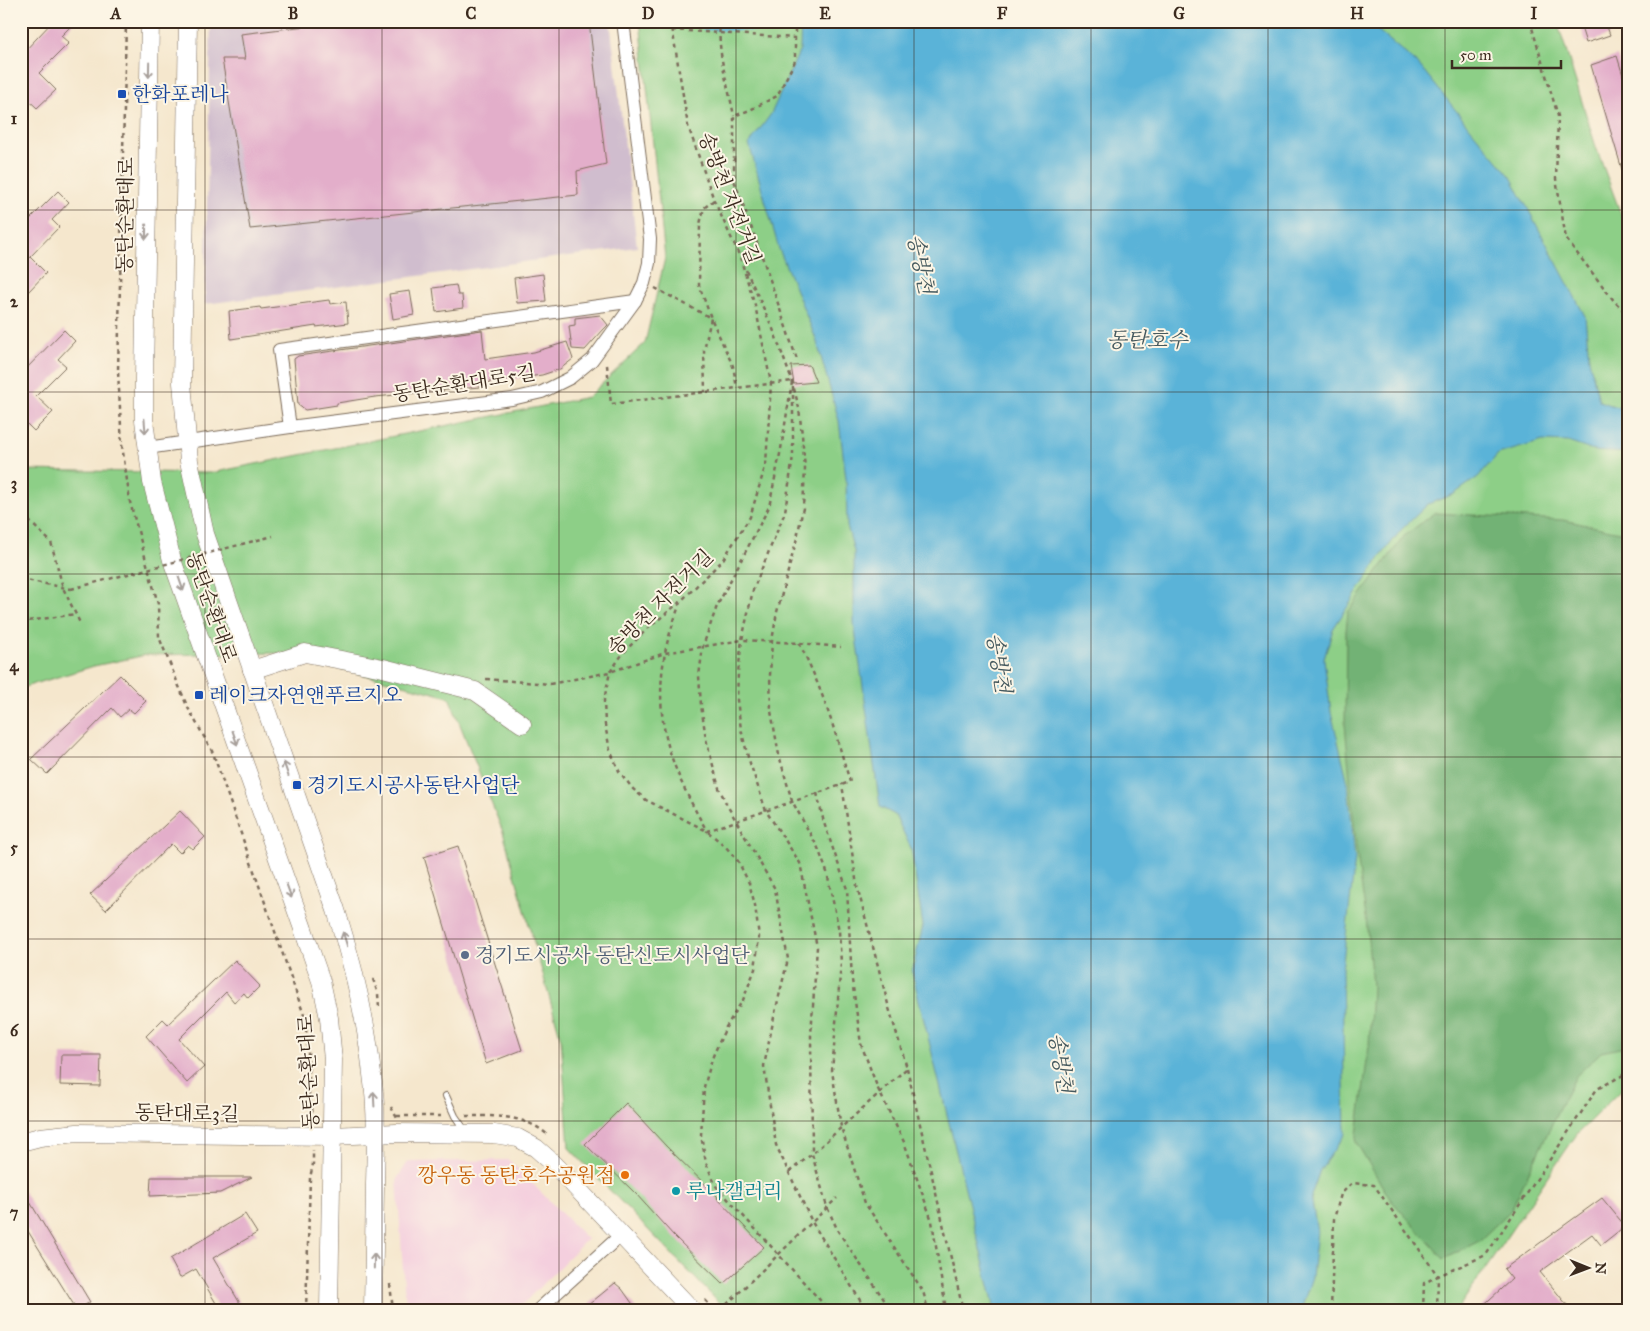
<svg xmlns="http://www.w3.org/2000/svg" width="1650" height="1331" viewBox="0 0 1650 1331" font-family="'IM FELL Great Primer','Noto Serif KR',serif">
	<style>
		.built { fill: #f4cfde }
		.industrial { fill: #d0bdce }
		.green { fill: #8dcf87; stroke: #647c52 }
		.forest { fill: #72b274; stroke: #566e49 }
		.water { fill: #5ab3d8; stroke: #4a6e7b }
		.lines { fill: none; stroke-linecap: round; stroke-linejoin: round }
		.stream { stroke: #5ab3d8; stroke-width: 4.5 }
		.building { fill: #e3aeca }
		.lane-casing { stroke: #7c6c5b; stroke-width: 8 }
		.street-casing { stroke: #7c6c5b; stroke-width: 14 }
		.secondary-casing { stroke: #7c6c5b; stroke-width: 19 }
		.path { stroke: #7c6c5b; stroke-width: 2.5; stroke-dasharray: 4 4; stroke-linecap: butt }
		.lane { stroke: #fff; stroke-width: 6 }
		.street { stroke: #fff; stroke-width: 12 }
		.secondary { stroke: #fff; stroke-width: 18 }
		.path-bridge { stroke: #7c6c5b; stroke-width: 2.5; stroke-dasharray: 4 4; stroke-linecap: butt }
		.oneway { stroke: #a79f9a }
		.grid { fill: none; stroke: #3b2a1e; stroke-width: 1; stroke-opacity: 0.55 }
		.transit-dot { fill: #1a4fb4; stroke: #fcf5e5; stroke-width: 2 }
		.service-dot { fill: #5c6f8a; stroke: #fcf5e5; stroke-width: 2 }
		.food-dot { fill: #e8710a; stroke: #fcf5e5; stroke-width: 2 }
		.culture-dot { fill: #0f9aa8; stroke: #fcf5e5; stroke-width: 2 }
		.labels { text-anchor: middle; stroke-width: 4; stroke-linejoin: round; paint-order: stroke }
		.transit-label { font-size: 20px; fill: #164399; stroke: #fcf5e5; text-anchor: start }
		.street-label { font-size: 20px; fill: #3b2a1e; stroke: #fcf5e5 }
		.service-label { font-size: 20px; fill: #4e5e75; stroke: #fcf5e5; text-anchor: start }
		.food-label { font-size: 20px; fill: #c56008; stroke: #fcf5e5; text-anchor: end }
		.culture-label { font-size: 20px; fill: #0d838f; stroke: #fcf5e5; text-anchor: start }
		.water-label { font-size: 21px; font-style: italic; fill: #465a5f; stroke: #fcf5e5 }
		.neatline { fill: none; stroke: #3b2a1e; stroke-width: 2 }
		.grid-label { font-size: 16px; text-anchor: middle; font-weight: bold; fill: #3b2a1e }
	</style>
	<rect width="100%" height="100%" fill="#fcf5e5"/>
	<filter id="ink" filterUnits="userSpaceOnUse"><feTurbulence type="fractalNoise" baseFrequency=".02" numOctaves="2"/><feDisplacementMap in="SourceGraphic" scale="10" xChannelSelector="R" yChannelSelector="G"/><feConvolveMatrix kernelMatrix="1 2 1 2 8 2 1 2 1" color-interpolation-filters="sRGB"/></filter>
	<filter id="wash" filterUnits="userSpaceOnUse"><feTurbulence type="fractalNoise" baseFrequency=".0096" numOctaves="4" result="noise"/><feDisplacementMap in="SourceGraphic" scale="20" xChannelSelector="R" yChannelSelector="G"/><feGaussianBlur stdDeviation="1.12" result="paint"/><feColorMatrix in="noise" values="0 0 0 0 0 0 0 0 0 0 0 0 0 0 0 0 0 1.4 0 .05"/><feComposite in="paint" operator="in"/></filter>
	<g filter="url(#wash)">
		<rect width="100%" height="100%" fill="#f5e7cd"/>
		<polygon class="built" points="509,1160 587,1239 517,1310 407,1310 404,1286 397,1179 408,1162"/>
		<polygon class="industrial" points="211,21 610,21 637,247 205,304"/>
		<polygon class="green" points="640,21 1557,21 1596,147 1629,236 1629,1082 1577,1134 1457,1310 726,1310 569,1148 561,1039 503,832 449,697 282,653 146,655 94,666 21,688 21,470 211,473 588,397 645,343 665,258"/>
		<polygon class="forest" points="1435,513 1563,520 1629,534 1629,1046 1601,1052 1576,1076 1559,1109 1511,1210 1479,1241 1444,1259 1390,1199 1356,1142 1369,1046 1372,986 1366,917 1356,848 1345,724 1346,631 1348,612 1405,535"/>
		<polygon class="water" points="801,21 1365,21 1376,29 1419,65 1475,134 1511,177 1585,316 1589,359 1599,401 1629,411 1629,453 1594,451 1568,442 1543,441 1498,454 1478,477 1454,494 1428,504 1401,530 1379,559 1333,629 1324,659 1331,712 1348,783 1355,859 1342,970 1345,1134 1320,1170 1311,1196 1317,1231 1312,1277 1301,1310 995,1310 912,972 923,926 911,848 895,815 880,807 854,623 854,551 847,526 846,479 839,421 816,339 779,249 749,144 771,114 800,50"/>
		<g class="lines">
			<polyline class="stream" points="704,28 800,30"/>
		</g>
		<g id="blocks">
			<g class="building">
				<polygon points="53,21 76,21 61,36 69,43 39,73 56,90 37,108 21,93 21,55"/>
				<polygon points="347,21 589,21 606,164 577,171 578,195 250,229 222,59 245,59 241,34"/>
				<polygon points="1579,21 1605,21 1610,35 1586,43"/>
				<polygon points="1617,56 1629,95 1629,183 1626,183 1591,65"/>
				<polygon points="58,191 69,202 52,220 59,227 30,257 46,273 28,292 21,285 21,228"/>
				<polygon points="543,274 546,301 517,303 514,278"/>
				<polygon points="456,285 458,295 462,295 463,308 436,312 433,288"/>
				<polygon points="410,291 414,315 393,319 389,294"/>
				<polygon points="329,300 330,304 346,302 348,323 316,327 316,326 231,339 229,311 260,307 261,309"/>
				<polygon points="600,315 608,325 604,329 585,350 572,349 569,326 575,325 575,318"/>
				<polygon points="64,330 75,341 58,359 66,366 36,396 53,412 34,431 21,418 21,374"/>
				<polygon points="482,330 485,359 534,352 567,342 573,359 560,369 542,375 489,382 490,386 375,397 337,403 337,405 305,410 298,405 294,359 298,356"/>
				<polygon points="809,365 816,382 794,384 791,366"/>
				<polygon points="120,675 146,701 134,713 129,709 120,717 112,708 47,774 31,759"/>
				<polygon points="180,811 205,837 193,849 188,845 180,853 171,844 106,910 90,895"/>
				<polygon points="458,846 522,1050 486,1064 424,857"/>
				<polygon points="235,960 260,986 248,998 244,993 234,1002 226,992 179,1039 204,1067 187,1083 146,1036 163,1019 168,1024"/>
				<polygon points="61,1055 101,1055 100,1086 60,1085"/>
				<polygon points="626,1103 666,1146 718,1197 717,1198 764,1247 723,1284 674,1236 636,1194 585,1144"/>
				<polygon points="151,1177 252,1177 220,1193 150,1196"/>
				<polygon points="21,1187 90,1302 77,1310 21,1220"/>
				<polygon points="1602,1198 1625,1226 1601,1245 1592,1234 1540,1272 1567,1305 1559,1310 1478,1310 1512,1279 1504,1269"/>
				<polygon points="245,1214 257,1233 213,1258 244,1310 220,1310 196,1269 180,1278 170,1259"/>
				<polygon points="615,1283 622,1289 637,1310 582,1310"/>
			</g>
		</g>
	</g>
	<g filter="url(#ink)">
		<use href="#blocks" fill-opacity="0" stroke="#7c6c5b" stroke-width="1"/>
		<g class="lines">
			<g class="lane-casing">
				<polyline id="lane" points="446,1096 455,1116 466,1132"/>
			</g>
			<g class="street-casing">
				<g id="street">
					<polyline points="290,427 279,350 635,301"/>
					<polyline points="147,448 290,427 512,399 542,392 570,378 592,360 635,301 644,283 649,263 650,239 623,21"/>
					<polyline points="538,1310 622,1234"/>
				</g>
			</g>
			<g class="secondary-casing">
				<g id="secondary">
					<polyline points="150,21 144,378 144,420 152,482 172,560 302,926 321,981 329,1018 333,1060 329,1310"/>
					<path d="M188 21 182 383 189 461 205 534 336 910C353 964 366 1018 372 1074 377 1110 376 1147 375 1184 374 1226 374 1268 373 1310"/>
					<polyline points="252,670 305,653 383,668 475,691 522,724"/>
					<polyline points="21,1142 40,1137 77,1133 333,1136 396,1133 494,1134 518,1138 536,1148 553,1163 692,1310"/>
				</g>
			</g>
			<g class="path">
				<polyline points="126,21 118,371 122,445 130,502 158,604 159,637 187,706 213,753 305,1018 309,1064 309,1097 312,1108 313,1120"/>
				<polyline points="671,21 688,126 714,200 740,257 755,305 771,383 766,464 750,517 722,561 680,602 647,629 624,652 610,672 604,700 605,725 610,750 619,771 633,789 646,800 707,831 725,846 738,861 749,883 755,905 759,937 755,969 743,1000 726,1027 713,1056 704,1087 701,1135 706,1163 716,1186 829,1310"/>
				<path d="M720 21C717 54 728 84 734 116"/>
				<polyline points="795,21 795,61 777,96 750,110 734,116 734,180 764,262 797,360"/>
				<polyline points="1530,21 1558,116 1556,179 1566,239 1615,302 1629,316"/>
				<polyline points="672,30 795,38"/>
				<polyline points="714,200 704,208 700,224 699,285 711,318 733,366 737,388"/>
				<polyline points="746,270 773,329 792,381 799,408 802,435 805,469 803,508 797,538 777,612 772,641 770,675 771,711 779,755 792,801 818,848 827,872 839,931 841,963 832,1071 841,1127 865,1203 923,1291 928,1310"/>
				<polyline points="655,288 711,318 704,350 705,392"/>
				<polyline points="607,365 611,404 792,381"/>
				<polyline points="792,382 781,449 769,507 717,606 703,646 699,676 701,705 706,739 719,788 727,805 775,889 788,959 774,1017 764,1066 776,1145 812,1222 866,1310"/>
				<polyline points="793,387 793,456 785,512 753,590 742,640 738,672 737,700 741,729 748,757 766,811 800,863 817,947 811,1035 812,1154 827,1207 838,1231 891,1310"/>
				<polyline points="21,518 28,520 51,542 63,588 81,625"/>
				<polyline points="21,579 71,589"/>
				<path d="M680 602C675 619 668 636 665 653 652 724 673 772 707 831L850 782C836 734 822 687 799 643"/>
				<polyline points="21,622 76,614"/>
				<polyline points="486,679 550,684 610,672 665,653 742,640 799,643 841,647"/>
				<polyline points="817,793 824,823 847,889 852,980 861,1044 878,1089 904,1142 932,1221 946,1310"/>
				<polyline points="373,979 378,994 379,1008"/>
				<polyline points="907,1068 963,1310"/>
				<polyline points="391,1107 397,1118"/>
				<polyline points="397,1116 445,1116"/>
				<path d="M466 1116C495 1116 524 1114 548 1135"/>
				<polyline points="789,1172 812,1154 907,1068 889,1008 857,886 842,784"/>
				<polyline points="390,1284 393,1310"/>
				<polyline points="705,1300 715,1310"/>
				<polyline points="306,1310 310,1178 313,1164 313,1150"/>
				<polyline points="721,1310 837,1198"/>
				<polyline points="1331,1310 1334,1219 1341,1194 1352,1183 1374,1185 1438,1276 1486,1255 1597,1089 1629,1072"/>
				<polyline points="1423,1310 1424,1283 1438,1276 1437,1310"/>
			</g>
			<use href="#lane" class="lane"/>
			<use href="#street" class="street"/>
			<use href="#secondary" class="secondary"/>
			<polyline class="path-bridge" points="71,589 273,536"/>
		</g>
		<defs><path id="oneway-shaft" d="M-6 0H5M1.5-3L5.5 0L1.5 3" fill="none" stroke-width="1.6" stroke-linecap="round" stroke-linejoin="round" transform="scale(1.25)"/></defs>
		<g class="oneway">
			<use href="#oneway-shaft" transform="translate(149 70) rotate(91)"/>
			<use href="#oneway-shaft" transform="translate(146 232) rotate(91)"/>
			<use href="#oneway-shaft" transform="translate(145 426) rotate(85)"/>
			<use href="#oneway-shaft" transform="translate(181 584) rotate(71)"/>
			<use href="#oneway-shaft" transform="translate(235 738) rotate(71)"/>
			<use href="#oneway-shaft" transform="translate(286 769) rotate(-109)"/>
			<use href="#oneway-shaft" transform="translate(289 891) rotate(70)"/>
			<use href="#oneway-shaft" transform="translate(345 939) rotate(-107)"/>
			<use href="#oneway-shaft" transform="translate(374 1099) rotate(-93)"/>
			<use href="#oneway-shaft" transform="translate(374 1261) rotate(-89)"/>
		</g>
	</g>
	<path class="grid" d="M205 21V1310M382 21V1310M559 21V1310M736 21V1310M914 21V1310M1091 21V1310M1268 21V1310M1445 21V1310M21 210H1629M21 392H1629M21 574H1629M21 757H1629M21 939H1629M21 1121H1629"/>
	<g class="transit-dot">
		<rect x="117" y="89" width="10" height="10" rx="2.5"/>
		<rect x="194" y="690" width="10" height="10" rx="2.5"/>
		<rect x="292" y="780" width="10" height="10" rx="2.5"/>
	</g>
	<circle class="service-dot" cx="465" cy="955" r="5"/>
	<circle class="food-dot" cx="625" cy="1175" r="5"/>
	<circle class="culture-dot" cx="676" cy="1191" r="5"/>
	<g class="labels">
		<g class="transit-label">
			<text x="132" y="101">한화포레나</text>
			<text x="209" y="702">레이크자연앤푸르지오</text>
			<text x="307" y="792">경기도시공사동탄사업단</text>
		</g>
		<g class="street-label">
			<text transform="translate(730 198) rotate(69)" y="7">송방천 자전거길</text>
			<text transform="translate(125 215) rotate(-89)" y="7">동탄순환대로</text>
			<text transform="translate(464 383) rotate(-9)" y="7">동탄순환대로5길</text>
			<text transform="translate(660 602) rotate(-45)" y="7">송방천 자전거길</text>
			<text transform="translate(212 607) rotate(71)" y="7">동탄순환대로</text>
			<text transform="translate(308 1072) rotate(-93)" y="7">동탄순환대로</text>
			<text transform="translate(187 1113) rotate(1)" y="7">동탄대로3길</text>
		</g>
		<g class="service-label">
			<text x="475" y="962">경기도시공사 동탄신도시사업단</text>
		</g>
		<g class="food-label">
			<text x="615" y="1182">깡우동 동탄호수공원점</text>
		</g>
		<g class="culture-label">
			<text x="686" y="1198">루나갤러리</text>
		</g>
		<g class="water-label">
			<text transform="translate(921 264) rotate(78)" y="7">송방천</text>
			<text x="1147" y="347">동탄호수</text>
			<text transform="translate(999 663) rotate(81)" y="7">송방천</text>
			<text transform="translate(1061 1063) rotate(81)" y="7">송방천</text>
		</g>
	</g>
	<rect width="1650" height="1331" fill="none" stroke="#fcf5e5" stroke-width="55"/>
	<g transform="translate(1588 1268) rotate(91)" stroke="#fcf5e5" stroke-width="4" paint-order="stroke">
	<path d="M0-4L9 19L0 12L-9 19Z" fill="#3b2a1e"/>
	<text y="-8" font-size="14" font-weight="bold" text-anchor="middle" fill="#3b2a1e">N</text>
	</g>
	<path d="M1452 60v8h109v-8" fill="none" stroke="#3b2a1e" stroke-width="2.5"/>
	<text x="1460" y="60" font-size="15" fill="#3b2a1e" stroke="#fcf5e5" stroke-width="4" paint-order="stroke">50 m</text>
	<rect x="28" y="28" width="1594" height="1276" class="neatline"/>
	<g class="grid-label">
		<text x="116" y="19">A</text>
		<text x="293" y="19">B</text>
		<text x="471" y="19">C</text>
		<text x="648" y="19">D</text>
		<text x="825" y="19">E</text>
		<text x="1002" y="19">F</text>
		<text x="1179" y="19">G</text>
		<text x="1357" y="19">H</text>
		<text x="1534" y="19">I</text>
		<text x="14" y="124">1</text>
		<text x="14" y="307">2</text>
		<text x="14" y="489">3</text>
		<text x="14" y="671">4</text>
		<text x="14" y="853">5</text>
		<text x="14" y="1036">6</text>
		<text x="14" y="1218">7</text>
	</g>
</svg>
